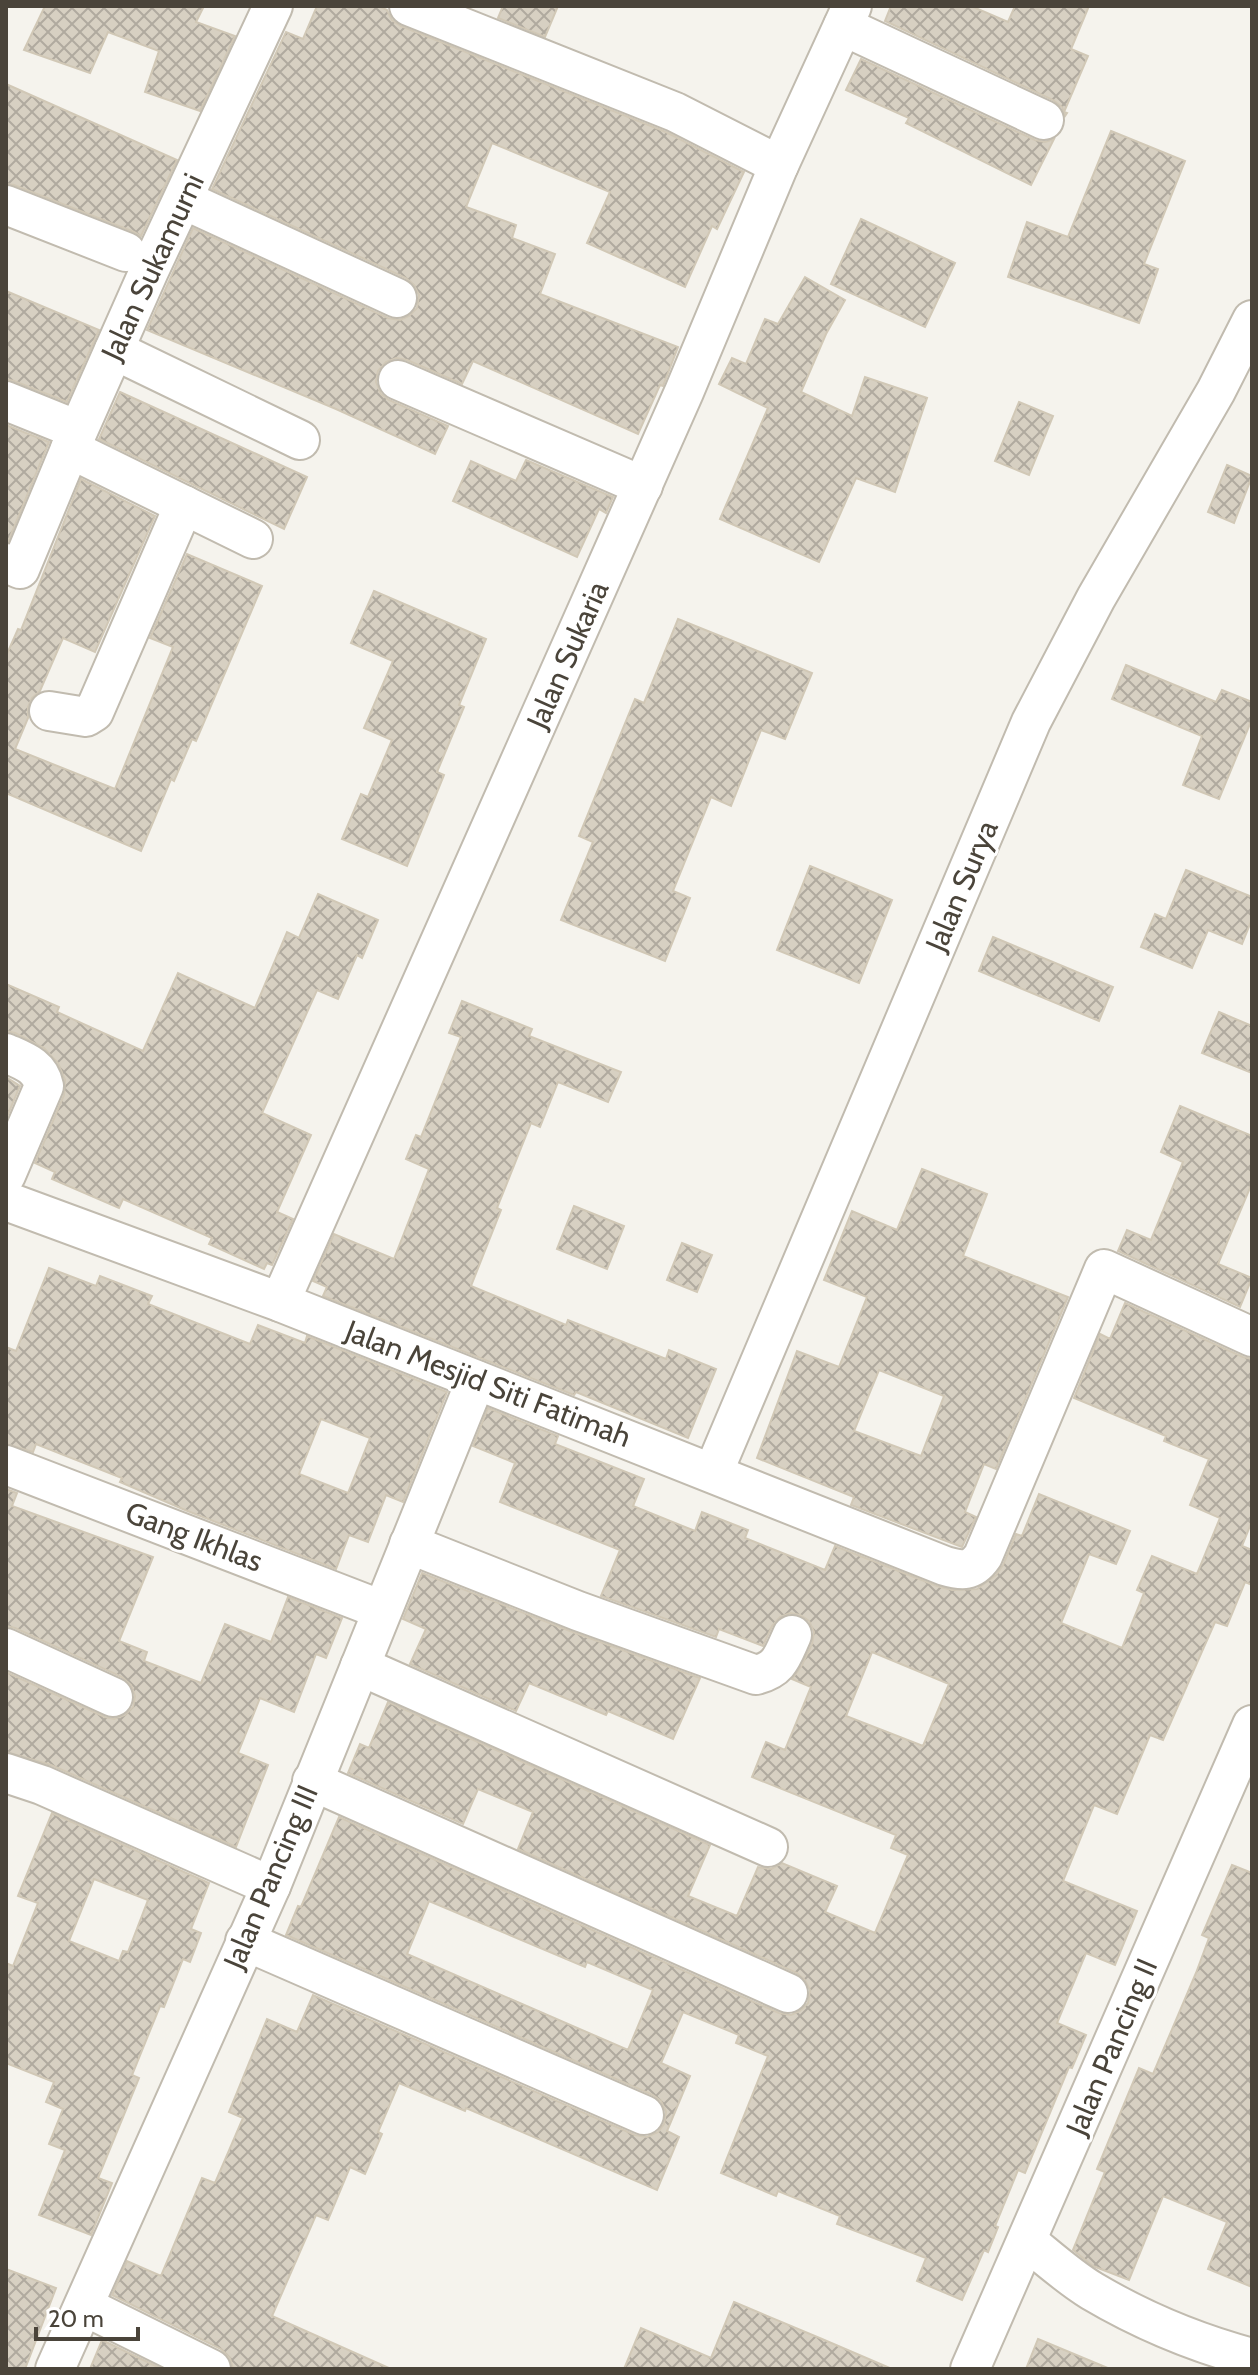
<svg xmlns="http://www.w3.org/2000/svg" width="1258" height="2375" viewBox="0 0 1258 2375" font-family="Cabin,sans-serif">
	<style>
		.building { fill: url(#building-cross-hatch); stroke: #d1c8b6; stroke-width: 2; fill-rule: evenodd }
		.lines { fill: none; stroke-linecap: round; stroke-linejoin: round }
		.street-casing { stroke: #c1bbaf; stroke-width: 42 }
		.street { stroke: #fff; stroke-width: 38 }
		.labels { text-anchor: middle; stroke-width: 6; stroke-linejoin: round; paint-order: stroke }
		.street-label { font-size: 30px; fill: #4a443a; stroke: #fff }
	</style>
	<defs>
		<pattern id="building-cross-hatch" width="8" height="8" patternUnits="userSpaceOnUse" patternTransform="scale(2)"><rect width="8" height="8" fill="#d7d0c2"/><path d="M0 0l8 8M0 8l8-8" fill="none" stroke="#b0aa9f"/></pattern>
	</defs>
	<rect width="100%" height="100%" fill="#f5f3ed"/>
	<g class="building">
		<polygon points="45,6 204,6 196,22 235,36 200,111 145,92 159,51 108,32 90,73 24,50"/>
		<polygon points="317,6 379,6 387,10 392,20 401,26 666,132 744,172 717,229 712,226 685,287 587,243 610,192 492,143 466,207 516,225 512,238 555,254 540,294 678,347 663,386 660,385 638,434 473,361 462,384 407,360 396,358 386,362 378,371 376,382 381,394 389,400 448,426 435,454 336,409 147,330 193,228 388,318 400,320 409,316 417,308 419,295 414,285 406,278 212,189 286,32 303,39"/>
		<polygon points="503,6 558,6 545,37 498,18"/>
		<polygon points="891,6 971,6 1008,22 1015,6 1089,6 1071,49 1088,56 1064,112 1067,113 1065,116 1062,107 1053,100 885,21"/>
		<polygon points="861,59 1035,140 1045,142 1054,139 1031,185 906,123 909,118 846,90"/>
		<polygon points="6,84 177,160 141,236 134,232 14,185 6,184"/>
		<polygon points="1111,131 1185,161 1144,264 1158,269 1139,323 1008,277 1027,222 1068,237"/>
		<polygon points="861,219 955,263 925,327 831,284"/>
		<polygon points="805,277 845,300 826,334 801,392 852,416 865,377 927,398 895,492 856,478 819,562 720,519 768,408 719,384 732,358 746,364 765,319 778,324"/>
		<polygon points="6,291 99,330 67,402 14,381 6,379"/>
		<polygon points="120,392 307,477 284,529 99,439"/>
		<polygon points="1019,402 1053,416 1029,475 995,461"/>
		<polygon points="6,425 49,442 8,542 6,541"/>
		<polygon points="526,460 613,497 606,513 599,509 577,557 453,501 471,461 516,481"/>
		<polygon points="1227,465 1252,476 1234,523 1208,512"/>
		<polygon points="81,479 155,516 95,652 63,638 40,691 32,698 28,707 28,718 15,749 115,789 173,647 150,638 187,554 262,586 196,741 192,739 174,781 171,779 141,851 6,793 6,656 18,629 21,630"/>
		<polygon points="374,591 486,639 459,705 464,707 437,772 444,775 407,866 342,839 361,794 368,797 392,740 364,728 393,661 351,643"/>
		<polygon points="678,619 812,673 785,739 761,730 731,806 711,797 673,891 690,898 665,961 561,920 593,842 579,836 635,699 644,703"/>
		<polygon points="1126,665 1216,702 1222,690 1252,702 1252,719 1219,799 1183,785 1202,736 1112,699"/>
		<polygon points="810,866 892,900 859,983 777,950"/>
		<polygon points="1186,870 1252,897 1252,919 1242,944 1208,930 1192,968 1141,947 1155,914 1166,919"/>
		<polygon points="318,894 378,920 362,958 357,955 338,999 317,990 262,1113 311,1135 277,1212 293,1219 272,1265 267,1263 264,1269 209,1244 212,1238 123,1199 119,1208 52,1179 55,1172 35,1163 64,1095 65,1080 58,1063 44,1048 15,1033 6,1031 6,984 59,1007 57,1012 143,1051 178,973 255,1008 287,932 299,938"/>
		<polygon points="993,937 1113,987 1099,1021 979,971"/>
		<polygon points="462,1001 532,1029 529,1036 621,1072 608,1102 558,1082 540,1127 531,1123 497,1208 501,1210 471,1286 566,1325 568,1320 666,1359 669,1350 716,1369 688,1438 576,1392 574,1395 323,1296 327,1287 313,1281 334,1234 394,1259 429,1169 406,1159 416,1135 421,1137 461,1037 449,1033"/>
		<polygon points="1219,1012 1252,1026 1252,1073 1202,1053"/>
		<polygon points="6,1077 20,1086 6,1119"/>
		<polygon points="1180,1106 1252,1136 1252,1183 1218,1264 1252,1278 1240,1307 1118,1251 1127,1230 1151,1240 1183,1162 1161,1152"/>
		<path d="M922 1169 987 1194 963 1256 1068 1297 996 1469 984 1464 965 1512 976 1517 962 1547 851 1505 854 1497 757 1458 797 1351 839 1367 867 1297 824 1280 852 1211 897 1230ZM879 1370 944 1396 921 1456 854 1431Z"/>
		<polygon points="574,1206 624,1226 607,1269 557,1249"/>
		<polygon points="682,1243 712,1255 697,1292 667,1280"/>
		<path d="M49 1268 96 1286 100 1276 152 1296 148 1304 250 1344 258 1325 305 1343 307 1336 447 1392 403 1502 386 1495 368 1542 349 1535 336 1569 185 1510 120 1482 122 1478 36 1444 33 1452 6 1444V1347L16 1351ZM321 1419 370 1438 348 1493 299 1474Z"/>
		<path d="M1125 1303 1243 1357 1252 1359V1521L1242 1546 1252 1550V1585L1245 1582 1227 1626 1215 1622 1163 1740 1150 1735 1117 1814 1094 1805 1063 1881 1137 1911 1115 1965 1086 1953 1057 2023 1086 2035 1072 2068 1069 2067 1025 2173 1018 2170 995 2226 998 2227 988 2252 984 2250 962 2300 917 2281 926 2258 837 2224 840 2216 778 2191 776 2196 721 2173 768 2056 736 2043 739 2035 683 2012 661 2063 690 2076 667 2131 679 2137 657 2190 466 2108 465 2111 399 2083 378 2132 382 2134 365 2174 350 2167 328 2220 316 2215 272 2316 391 2369H233L230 2358 221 2349 112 2295 127 2261 161 2276 202 2178 215 2183 243 2118 229 2112 267 2019 297 2032 313 1995 635 2135 647 2137 658 2132 664 2124 666 2112 661 2101 653 2095 286 1935 298 1906 301 1907 339 1817 779 2013 791 2015 800 2011 808 2003 810 1990 805 1980 797 1973 518 1849 533 1812 478 1789 463 1824 348 1773 360 1744 369 1748 388 1702 710 1845 688 1896 737 1916 758 1867 771 1869 782 1863 837 1886 825 1912 875 1933 908 1855 891 1848 896 1835 752 1777 766 1742 785 1750 811 1687 792 1679 802 1665 812 1644 814 1632 809 1621 800 1615 790 1613 780 1617 772 1626 763 1646 719 1629 716 1637 601 1596 620 1550 500 1502 515 1463 473 1446 488 1408 558 1436 555 1444 644 1479 633 1506 695 1531 702 1512 748 1530 745 1538 825 1570 835 1546 937 1586 952 1590 977 1589 996 1575 1003 1565 1016 1534 1022 1536 1039 1494 1130 1531 1116 1564 1089 1554 1061 1623 1122 1648 1144 1593 1137 1590 1152 1556 1197 1574 1220 1518 1190 1505 1209 1459 1164 1441 1166 1436 1074 1398 1100 1334 1110 1339ZM872 1652 949 1684 923 1746 846 1716ZM429 1901 585 1967 587 1962 653 1990 628 2050 407 1954Z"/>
		<polygon points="6,1489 17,1493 12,1506 153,1557 119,1641 147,1652 144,1661 201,1683 225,1624 271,1642 288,1597 342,1618 326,1658 316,1654 294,1712 260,1698 238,1753 268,1765 236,1847 51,1765 6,1752 6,1672 105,1717 114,1719 125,1715 133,1707 135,1696 131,1685 122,1677 15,1628 6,1626"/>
		<polygon points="422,1573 570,1631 700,1678 673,1739 608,1711 606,1715 529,1683 516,1711 410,1664 426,1629 403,1619"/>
		<path d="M52 1813 209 1883 191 1929 201 1933 190 1962 183 1959 164 2007 160 2006 132 2075 139 2078 98 2178 112 2183 91 2235 39 2215 65 2150 49 2144 63 2109 46 2102 54 2082 6 2063V1963L13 1966 38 1903 18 1896ZM94 1879 148 1900 128 1952 123 1951 119 1961 69 1941Z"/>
		<polygon points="1232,1865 1252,1873 1252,2287 1208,2269 1227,2222 1163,2196 1129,2280 1093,2266 1073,2250 1105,2172 1097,2169 1139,2068 1153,2074 1196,1973 1209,1938 1202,1935"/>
		<polygon points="6,2269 56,2288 25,2369 6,2369"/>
		<polygon points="734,2302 822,2339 892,2369 624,2369 641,2328 711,2358"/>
		<polygon points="1038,2339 1110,2369 1026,2369"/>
		<polygon points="102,2340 162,2369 90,2369"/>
	</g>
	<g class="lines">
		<g class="street-casing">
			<g id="street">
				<polyline points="409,6 675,112 779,165"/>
				<polyline points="843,26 1044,120"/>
				<polyline points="184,200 397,298"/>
				<polyline points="6,205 126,252"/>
				<polyline points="114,350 300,440"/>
				<polyline points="398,380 643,486"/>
				<polyline points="6,401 78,430"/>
				<polyline points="70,449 253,539"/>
				<polyline points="6,563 20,569 70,449 149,271 273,6"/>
				<polyline points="49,711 86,717 94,712 184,505"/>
				<path d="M6 1053C24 1061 40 1066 44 1086L6 1175"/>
				<path d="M6 1201 280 1302 945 1566C962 1571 972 1572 983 1556L1104 1269 1252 1337"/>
				<polyline points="280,1302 684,392 779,165 852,6"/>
				<polyline points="6,1465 382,1610"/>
				<polyline points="713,1473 1031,722 1096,598 1216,391 1252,320"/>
				<path d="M409 1544 578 1611 756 1675C780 1669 782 1657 792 1635"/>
				<polyline points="6,1648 113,1697"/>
				<polyline points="360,1666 768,1847"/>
				<polyline points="6,1773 42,1785 271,1886"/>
				<polyline points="312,1781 788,1993"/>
				<polyline points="245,1941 644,2115"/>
				<path d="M1027 2241C1048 2258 1069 2277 1092 2291 1141 2320 1196 2343 1252 2358"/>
				<polyline points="84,2306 211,2369"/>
				<polyline points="55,2369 271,1886 476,1380"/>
				<polyline points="970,2369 1252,1725"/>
			</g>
		</g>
		<use href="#street" class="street"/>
	</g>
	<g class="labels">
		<g class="street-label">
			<text transform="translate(153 267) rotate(-65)" y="10">Jalan Sukamurni</text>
			<text transform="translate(568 655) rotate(-66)" y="10">Jalan Sukaria</text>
			<text transform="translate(962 886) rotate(-67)" y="10">Jalan Surya</text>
			<text transform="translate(488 1384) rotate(21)" y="10">Jalan Mesjid Siti Fatimah</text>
			<text transform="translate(194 1537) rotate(21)" y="10">Gang Ikhlas</text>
			<text transform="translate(271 1877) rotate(-67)" y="10">Jalan Pancing III</text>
			<text transform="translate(1112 2047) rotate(-67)" y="10">Jalan Pancing II</text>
		</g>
	</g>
	<rect width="1258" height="2375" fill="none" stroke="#4a443a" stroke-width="16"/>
	<path d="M36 2327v12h102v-12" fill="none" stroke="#4a443a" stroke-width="4"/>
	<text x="48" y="2327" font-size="24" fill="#4a443a" stroke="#ffffff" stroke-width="6" paint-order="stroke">20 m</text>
</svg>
